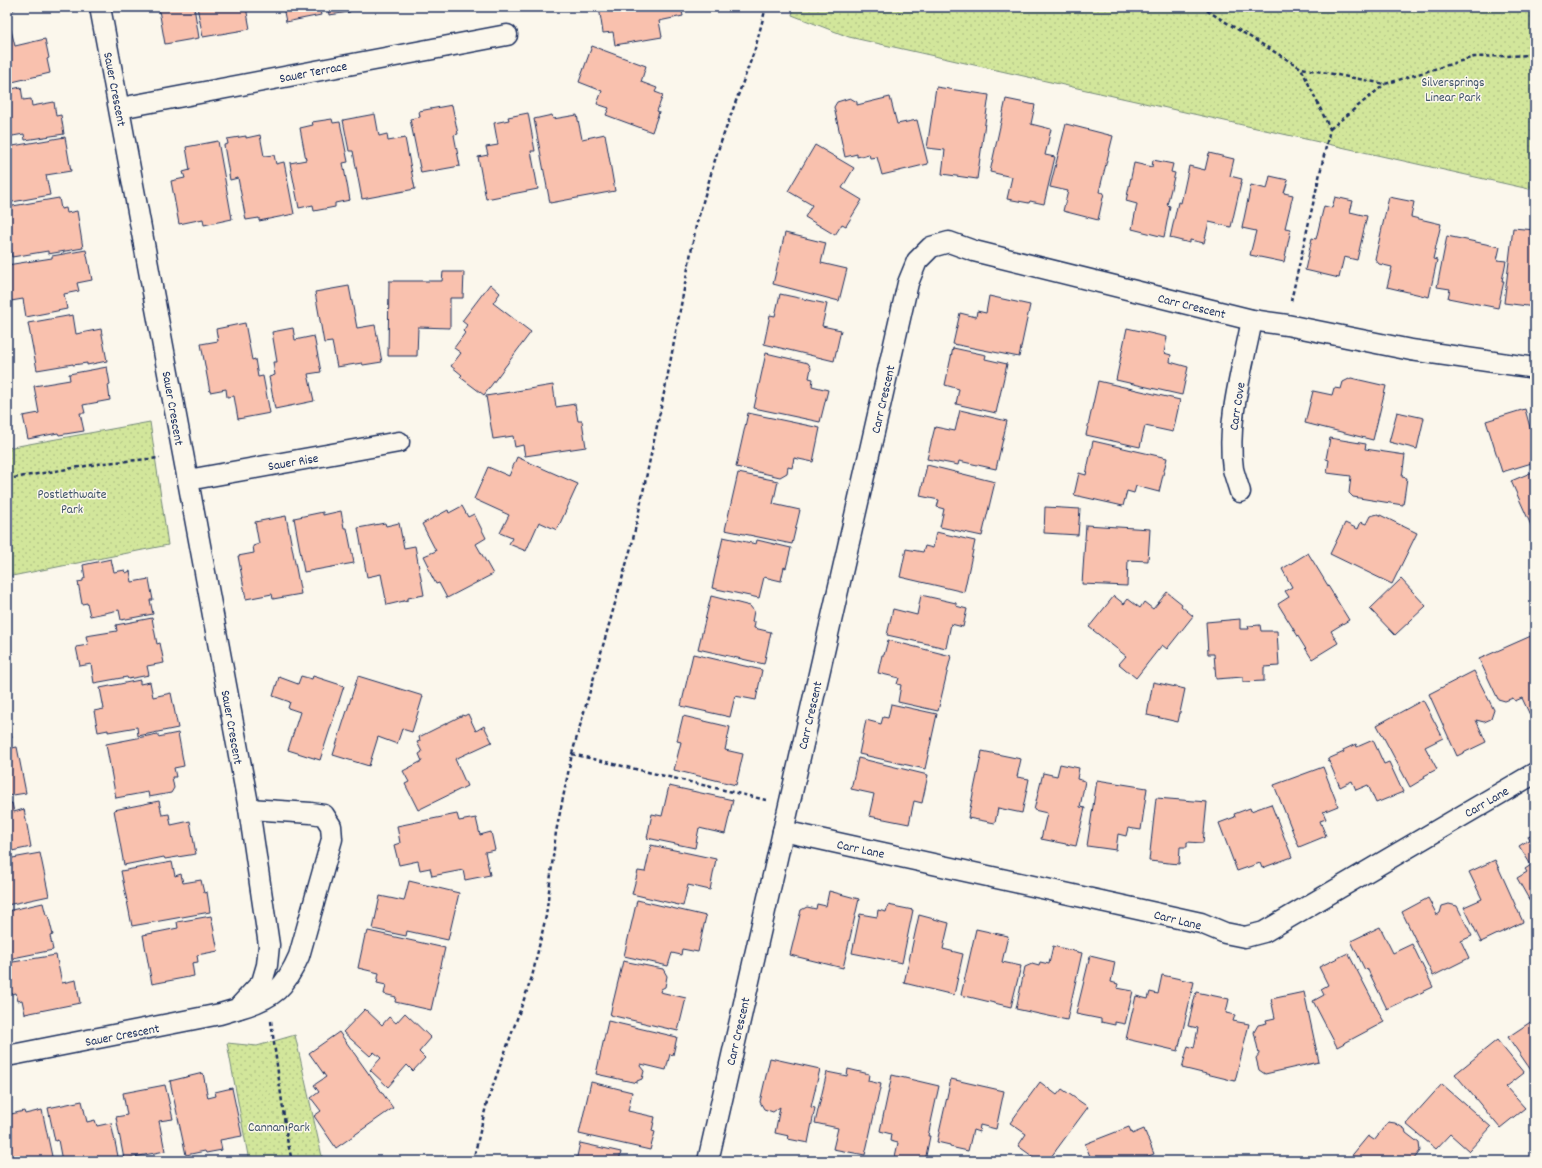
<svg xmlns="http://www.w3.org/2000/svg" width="1542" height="1168" viewBox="0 0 1542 1168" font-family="Dekko,sans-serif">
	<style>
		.park { fill: url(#park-dots); stroke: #768a7c }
		.building { fill: #f9c1ae; stroke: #1b2f5e }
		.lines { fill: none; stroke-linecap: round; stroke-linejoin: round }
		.street-casing { stroke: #1b2f5e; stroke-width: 23 }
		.path { stroke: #1b2f5e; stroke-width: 2.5; stroke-dasharray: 4 3; stroke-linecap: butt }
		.street { stroke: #fbf7ec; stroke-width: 20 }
		.labels { text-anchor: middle; stroke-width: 3; stroke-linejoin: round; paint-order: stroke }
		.street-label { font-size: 13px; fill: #1b2f5e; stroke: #fbf7ec }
		.park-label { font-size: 13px; fill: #40546a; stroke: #fbf7ec }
	</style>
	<defs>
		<pattern id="park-dots" width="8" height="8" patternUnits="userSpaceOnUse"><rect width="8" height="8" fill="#d2e69b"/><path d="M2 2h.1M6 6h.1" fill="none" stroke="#b4c688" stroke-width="1.8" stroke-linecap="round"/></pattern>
	</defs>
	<rect width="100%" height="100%" fill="#fbf7ec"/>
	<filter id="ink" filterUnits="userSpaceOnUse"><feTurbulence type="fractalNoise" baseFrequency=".025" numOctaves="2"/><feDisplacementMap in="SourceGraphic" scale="8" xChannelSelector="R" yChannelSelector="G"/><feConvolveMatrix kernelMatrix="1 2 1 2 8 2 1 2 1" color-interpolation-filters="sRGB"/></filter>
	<g filter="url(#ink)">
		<g class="park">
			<polygon points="794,7 1535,7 1535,187 1529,189 849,37 792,15"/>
			<polygon points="150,422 168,545 7,577 7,448"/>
			<polygon points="295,1035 323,1161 249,1161 227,1043 257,1046"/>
		</g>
		<g class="building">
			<polygon points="7,7 17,7 17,8 7,13"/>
			<polygon points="155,7 194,7 199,38 165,44 159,10"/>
			<polygon points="197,7 246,7 250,29 203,37"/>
			<polygon points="283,7 319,7 321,15 286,22"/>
			<polygon points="328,7 361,7 349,9 350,12 329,15"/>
			<polygon points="599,7 681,7 683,16 659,21 662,37 615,45 613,32 603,33"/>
			<polygon points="7,30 11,30 15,46 45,39 49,58 47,59 50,73 8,83 7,77"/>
			<polygon points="592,46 646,66 641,82 657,88 655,92 663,95 657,111 659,112 652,132 606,115 609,108 597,104 602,91 579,82"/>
			<polygon points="21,87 23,100 31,99 32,106 54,102 56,116 61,115 64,134 25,140 24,134 7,137 7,90"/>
			<polygon points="936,87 989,95 977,179 942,174 945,150 927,148"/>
			<polygon points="890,97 897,124 917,120 928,164 882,175 877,157 870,158 869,154 857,157 857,154 845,157 834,107 837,102 850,98 857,102 857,105"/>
			<polygon points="1006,99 1035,105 1031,124 1051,129 1045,155 1055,157 1044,204 1030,201 1029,203 1007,199 1012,177 990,172"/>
			<polygon points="452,105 458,134 454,135 460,166 421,173 410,119 420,117 419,111"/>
			<polygon points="528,113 535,151 531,151 538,189 486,199 478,157 488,155 486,147 498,145 494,123 509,120 508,117"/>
			<polygon points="375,114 379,136 387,134 388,141 405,138 415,189 362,199 353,151 349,151 343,120"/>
			<polygon points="552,115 553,119 577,115 582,139 605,134 615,191 550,203 534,119"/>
			<polygon points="332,119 333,123 340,122 348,162 343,163 350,200 335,203 335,207 314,211 313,205 299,208 290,163 306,160 300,128 313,125 312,122"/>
			<polygon points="1066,124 1113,136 1099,192 1104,193 1098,220 1063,211 1068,191 1050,187"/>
			<polygon points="260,135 264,156 274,155 276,164 284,162 294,214 259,221 259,218 246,220 238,178 230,180 224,145 228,144 227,139 246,136 246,138"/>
			<polygon points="65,137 71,171 46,175 50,195 7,203 7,147"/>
			<polygon points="218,141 232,219 204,225 203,219 179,224 171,181 185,178 183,172 190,170 186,147"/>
			<polygon points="815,145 854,168 842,188 862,200 846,226 842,224 835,235 805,217 812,205 788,191"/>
			<polygon points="1209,153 1234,159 1230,176 1242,179 1231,227 1209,222 1204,243 1190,240 1190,243 1170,238 1178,202 1181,203 1189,166 1205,170"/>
			<polygon points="1153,160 1173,164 1171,172 1175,173 1167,205 1170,206 1164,237 1132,229 1137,204 1126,201 1134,163 1152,167"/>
			<polygon points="1270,176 1288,180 1284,193 1293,195 1285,228 1291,229 1284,262 1250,255 1256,231 1242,228 1251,185 1267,189"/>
			<polygon points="1335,197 1353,201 1350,212 1367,216 1357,260 1344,257 1339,278 1305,270 1312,238 1316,239 1324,206 1332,208"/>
			<polygon points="1389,197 1414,202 1411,217 1441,224 1433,259 1437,260 1429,297 1387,287 1392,267 1379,264 1375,259"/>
			<polygon points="59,198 61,209 66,208 67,213 77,211 83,248 48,254 48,251 12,257 8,234 7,234 7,207"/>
			<polygon points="1513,228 1535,230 1535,307 1504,303"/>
			<polygon points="785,233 826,243 821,263 847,269 839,301 773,284"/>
			<polygon points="1447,236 1500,247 1497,260 1506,261 1502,281 1504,281 1498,308 1448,298 1450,289 1437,287"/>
			<polygon points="86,250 92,280 77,283 79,291 64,294 67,309 26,317 23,299 11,301 7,276 7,265 52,258 52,256"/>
			<polygon points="443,272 464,272 463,298 450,298 450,328 418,327 417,356 388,356 389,281 442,281"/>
			<polygon points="490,284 500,293 493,303 531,332 484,395 460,377 462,375 451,366 461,353 454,348 465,333 463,331 467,325 462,321"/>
			<polygon points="349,286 357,328 375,325 382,362 363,365 362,363 337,367 332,342 324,343 315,292"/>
			<polygon points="780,294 827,304 822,326 841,330 834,361 764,344 770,315 775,316"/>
			<polygon points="989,296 1030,305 1019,357 953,344 960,313 976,317 977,311 986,313"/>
			<polygon points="73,315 76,334 101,329 107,361 87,365 87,363 73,365 73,364 37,370 28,323"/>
			<polygon points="245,323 252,360 255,359 258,377 263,376 270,413 238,419 234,396 227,397 226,389 210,392 201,344 218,341 216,329"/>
			<polygon points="293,328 295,340 314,336 321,372 308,374 314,401 275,409 269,377 275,375 273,362 277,362 272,332"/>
			<polygon points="1127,328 1167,337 1164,353 1171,355 1170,362 1188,367 1182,395 1116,380"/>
			<polygon points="953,348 986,355 985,359 1007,364 996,413 956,404 959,389 945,385"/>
			<polygon points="766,353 808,363 811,368 809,378 813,379 812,386 828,390 820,422 754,408"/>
			<polygon points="107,367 110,384 108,385 110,400 83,405 85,413 80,413 84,431 59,435 58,433 28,439 23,416 39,413 34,386 70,380 69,374"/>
			<polygon points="1351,378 1386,386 1373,440 1305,423 1313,391 1332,395 1334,388 1341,389 1343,382"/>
			<polygon points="1098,381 1180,400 1173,432 1145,426 1140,447 1086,435"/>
			<polygon points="553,385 556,407 575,404 578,421 582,421 586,447 525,456 523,445 515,447 513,436 493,439 486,396"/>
			<polygon points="1525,409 1531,431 1535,429 1535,462 1502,472 1486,421"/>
			<polygon points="960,410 1007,421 996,469 959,461 958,465 927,459 935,427 955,431"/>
			<polygon points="1397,412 1424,418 1417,449 1389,442"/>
			<polygon points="748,413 820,428 813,462 794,458 792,468 788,467 787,473 780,477 736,467"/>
			<polygon points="1330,438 1366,444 1365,449 1405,455 1402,477 1407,478 1403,505 1353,497 1349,493 1351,476 1327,473 1329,460 1326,459"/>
			<polygon points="1093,441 1167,458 1159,492 1136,486 1134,493 1127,491 1123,506 1074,495 1079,473 1086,475"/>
			<polygon points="517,457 578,484 557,530 539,522 526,551 509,544 512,538 500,533 509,515 474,499 488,467 509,476"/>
			<polygon points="927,465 995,482 982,536 940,527 944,509 937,507 939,500 920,496"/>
			<polygon points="1535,471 1535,532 1534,532 1511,481"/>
			<polygon points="738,473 778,481 773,504 800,510 792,544 725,530"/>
			<polygon points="462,506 468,517 474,514 486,538 476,544 493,574 447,598 439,583 436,584 427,567 429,566 424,556 436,551 422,524 448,510 449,513"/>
			<polygon points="1045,507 1080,509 1078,535 1044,533"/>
			<polygon points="341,511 344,528 347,528 354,563 304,572 294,518 323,512 323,515"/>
			<polygon points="1378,514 1417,533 1392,584 1330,554 1345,523 1358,529 1361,522 1366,524 1370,516"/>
			<polygon points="286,516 301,594 273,599 272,594 246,599 238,556 254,553 253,546 259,544 255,522"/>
			<polygon points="385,523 386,526 399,523 404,548 415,546 424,595 408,598 408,600 387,605 381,574 367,577 358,528"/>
			<polygon points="1086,525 1150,529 1148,561 1128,560 1127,586 1082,584"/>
			<polygon points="936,532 975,541 964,592 900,577 906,549 923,552 925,546 933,548"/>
			<polygon points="723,537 756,544 757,540 791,548 786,568 784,567 781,581 764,577 759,598 712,588"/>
			<polygon points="1308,553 1349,620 1331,631 1338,643 1312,659 1278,604 1289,597 1285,591 1292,587 1282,569"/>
			<polygon points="111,559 114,572 125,570 126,573 130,571 132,582 149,579 153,600 150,600 153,614 121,620 119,610 90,616 87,603 82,604 78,582 83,581 83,579 85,578 83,565"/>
			<polygon points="1401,579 1426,606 1395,635 1370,609"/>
			<polygon points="1167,592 1182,604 1181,606 1193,616 1167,649 1162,645 1136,678 1119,664 1126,656 1089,627 1114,596 1124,604 1128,599 1140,608 1144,602 1153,609"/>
			<polygon points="921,595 956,603 956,606 967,609 963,627 951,624 946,648 887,635 893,609 917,615"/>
			<polygon points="711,596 750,606 754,611 752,622 755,622 754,628 771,632 764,664 698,649"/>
			<polygon points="152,618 157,644 160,643 164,663 147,666 149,675 128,679 127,677 94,683 91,664 80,666 76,647 88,645 86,636 117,631 116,625"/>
			<polygon points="1240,619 1240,629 1249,629 1248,626 1260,625 1261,631 1277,631 1279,666 1264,667 1264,681 1243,682 1243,677 1216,679 1214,654 1208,654 1206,622"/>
			<polygon points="1531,636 1535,646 1535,713 1530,715 1522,698 1515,701 1513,698 1505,701 1498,699 1479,659"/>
			<polygon points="888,640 951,656 938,711 898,702 901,685 897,684 899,678 878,673 882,655 884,655"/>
			<polygon points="693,654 762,670 756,700 735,696 730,717 681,706"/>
			<polygon points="1474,671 1494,710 1491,719 1484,722 1476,720 1486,742 1457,756 1429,694"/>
			<polygon points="301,676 312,679 313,676 344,686 320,760 288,750 300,712 288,708 290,702 273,696 279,677 298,684"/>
			<polygon points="358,676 423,696 412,732 402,729 397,744 378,737 369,766 333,755"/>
			<polygon points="140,680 140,684 150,682 153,697 171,693 178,728 138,736 137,727 108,732 108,730 98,732 94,711 104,709 100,688"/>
			<polygon points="1153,682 1185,689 1178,722 1147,715"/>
			<polygon points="1423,700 1443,738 1425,747 1437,769 1424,776 1425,778 1410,787 1377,725"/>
			<polygon points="891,704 937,714 925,769 859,754 866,720 881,724 883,717 888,718"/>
			<polygon points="468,714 476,731 484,726 492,742 455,759 467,786 418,810 405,784 409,782 403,771 422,761 419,754 422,752 417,742 420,741 419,737 463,715 464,716"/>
			<polygon points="7,715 12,737 7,738"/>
			<polygon points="683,716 730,727 725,750 743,754 736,785 674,770 681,742 677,741"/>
			<polygon points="178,733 184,766 174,768 176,777 172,777 174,788 171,793 149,797 148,792 116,798 106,744 158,734 158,737"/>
			<polygon points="1373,740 1384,764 1389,762 1403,792 1376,803 1368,785 1356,790 1352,781 1340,787 1328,759 1344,752 1343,750 1356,744 1357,747"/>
			<polygon points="17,747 26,793 7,796 7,749"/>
			<polygon points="982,751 1021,759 1017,777 1029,779 1022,813 998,808 995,823 968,818"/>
			<polygon points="858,758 928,775 922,803 914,801 909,824 869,816 874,794 851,789"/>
			<polygon points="1060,764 1079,768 1077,779 1085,781 1080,807 1085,808 1076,846 1041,839 1047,813 1034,810 1043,773 1057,776"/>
			<polygon points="1323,767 1338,806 1323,812 1326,819 1320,821 1326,836 1299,847 1274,785"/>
			<polygon points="1097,780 1147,788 1141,830 1128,828 1126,836 1118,834 1116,850 1087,846"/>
			<polygon points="669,786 733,800 725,834 699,828 695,848 647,838 652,814 662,816"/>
			<polygon points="1156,798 1207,802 1203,843 1187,842 1187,847 1180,847 1179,864 1149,861"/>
			<polygon points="159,801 162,815 169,814 171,825 190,821 196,854 165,859 164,857 124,865 114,810"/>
			<polygon points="12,803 14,812 24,809 31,847 7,852 7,804"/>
			<polygon points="1271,804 1292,857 1262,868 1260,863 1237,871 1219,823 1235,817 1234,814 1250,808 1251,811"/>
			<polygon points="457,814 459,821 476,818 480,835 491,832 495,850 485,852 490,875 465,880 463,870 432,876 430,868 420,870 418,861 399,865 394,845 400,843 397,826"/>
			<polygon points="1535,833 1535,910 1517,878 1527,872 1525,869 1531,865 1519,846 1530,839 1528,836"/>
			<polygon points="651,845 716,859 710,890 688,885 683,906 632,894 638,871 645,872"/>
			<polygon points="40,853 49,896 7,905 7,859"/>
			<polygon points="1495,860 1523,922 1481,942 1464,907 1482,899 1469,872"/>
			<polygon points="172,862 175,876 181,874 183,883 201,880 204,893 207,892 210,912 132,926 121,871"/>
			<polygon points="409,881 459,893 448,940 407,931 406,936 373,929 380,896 404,901"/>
			<polygon points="829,891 859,899 843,968 790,955 801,910 807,907 816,909 817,904 826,906"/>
			<polygon points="1428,898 1437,915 1440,913 1442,906 1449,904 1457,906 1472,936 1461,941 1469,958 1433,976 1402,912"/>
			<polygon points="637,900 706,916 698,952 682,949 681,955 672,953 668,966 624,956"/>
			<polygon points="43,903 46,915 48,915 53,935 50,936 53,950 13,958 14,960 7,962 7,911"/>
			<polygon points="888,905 913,910 902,963 852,953 860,914 877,917 878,910 886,912"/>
			<polygon points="919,915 949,923 943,949 963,954 954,995 904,983"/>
			<polygon points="211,916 218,951 197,955 198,962 192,963 194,976 152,984 143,935 178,928 177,922"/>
			<polygon points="1380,927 1393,953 1412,944 1433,987 1387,1009 1367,968 1365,970 1351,941"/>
			<polygon points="976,929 1008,936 1002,962 1021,966 1011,1007 961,995"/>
			<polygon points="368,931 445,948 431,1010 395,1002 396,997 384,994 386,985 377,983 379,973 358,968 365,935 367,935"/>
			<polygon points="1053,946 1082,953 1067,1020 1016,1009 1025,967 1032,964 1039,966 1040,962 1049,964"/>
			<polygon points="1348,953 1384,1022 1337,1047 1313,1001 1324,995 1321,989 1328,985 1319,967"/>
			<polygon points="56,955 62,983 76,980 80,1003 25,1014 22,1000 18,1001 16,993 7,995 7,963"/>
			<polygon points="1090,956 1115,962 1111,982 1118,984 1117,988 1133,991 1125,1024 1115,1022 1115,1025 1101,1022 1101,1019 1076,1014"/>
			<polygon points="623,961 663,969 667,976 665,987 661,989 660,992 686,998 678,1031 610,1015"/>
			<polygon points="1162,975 1194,982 1178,1051 1126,1039 1136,996 1148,999 1150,992 1158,994"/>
			<polygon points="1196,992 1229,999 1226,1013 1235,1015 1233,1021 1249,1024 1235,1081 1182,1068 1188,1046 1194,1048 1198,1028 1188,1026"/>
			<polygon points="1304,992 1319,1062 1265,1074 1259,1070 1256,1058 1259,1054 1254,1032 1258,1025 1267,1023 1266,1020 1275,1018 1271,999"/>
			<polygon points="365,1009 382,1025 389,1017 396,1023 405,1013 431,1038 419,1052 425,1058 413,1071 407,1065 388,1087 370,1070 381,1058 374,1052 370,1056 343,1032"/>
			<polygon points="1535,1019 1535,1076 1508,1037"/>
			<polygon points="608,1021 677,1037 673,1055 670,1054 666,1070 641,1064 640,1066 644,1071 642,1079 637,1081 637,1083 596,1074"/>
			<polygon points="339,1032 393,1108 336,1148 314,1116 321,1111 311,1098 319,1092 314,1085 326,1077 309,1053"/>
			<polygon points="1497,1040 1524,1073 1506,1087 1525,1108 1500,1128 1455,1074"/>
			<polygon points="770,1058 820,1069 811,1107 815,1108 808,1143 788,1139 789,1136 775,1133 780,1107 773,1112 764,1109 760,1102"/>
			<polygon points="848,1069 869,1074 868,1081 881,1084 865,1155 833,1149 838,1128 815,1123 827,1072 847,1076"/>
			<polygon points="203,1073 208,1098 216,1096 215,1092 232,1088 242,1136 220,1140 222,1150 206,1153 205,1151 186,1155 170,1081"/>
			<polygon points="892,1075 939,1086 928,1136 930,1136 925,1161 894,1161 898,1143 890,1141 891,1134 880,1131"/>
			<polygon points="951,1079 1004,1091 996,1129 980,1125 979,1132 973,1130 968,1151 950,1147 950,1145 937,1142"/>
			<polygon points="591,1082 632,1092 628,1111 655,1117 652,1131 655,1132 650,1150 579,1134"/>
			<polygon points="1040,1082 1057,1095 1062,1089 1088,1107 1048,1161 1039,1161 1018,1146 1026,1134 1010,1123"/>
			<polygon points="1442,1084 1491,1127 1469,1151 1450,1134 1436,1149 1406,1124"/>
			<polygon points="165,1085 173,1119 159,1121 165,1151 124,1159 116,1117 127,1115 123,1093"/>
			<polygon points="82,1101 87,1122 95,1120 97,1126 111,1123 119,1161 62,1161 58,1140 55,1141 48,1108"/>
			<polygon points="42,1110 53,1161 7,1161 7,1115 24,1111 25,1114"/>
			<polygon points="1388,1122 1395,1123 1405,1129 1406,1133 1419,1143 1420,1151 1414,1159 1408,1161 1351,1161 1349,1159 1368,1136 1374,1140"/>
			<polygon points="1129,1127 1132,1134 1144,1129 1154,1154 1140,1159 1141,1161 1092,1161 1085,1144"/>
			<polygon points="580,1143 621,1152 619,1161 576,1161"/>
		</g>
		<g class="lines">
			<g class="street-casing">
				<g id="street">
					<polyline points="120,108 507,35"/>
					<polyline points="188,480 399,442"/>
					<path d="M1240 492C1238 485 1235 477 1233 469 1226 421 1243 367 1252 320"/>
					<polyline points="783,831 1201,923 1225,933 1245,937 1264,932 1535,773"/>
					<path d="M240 1008C274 998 285 988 299 956L332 839 331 826 324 815 311 813 249 809"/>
					<polyline points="7,1056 220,1014 237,1009 262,982 267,965 269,945 249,809 100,7"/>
					<polyline points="708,1161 908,283 917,261 931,247 949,242 974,251 1252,320 1287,325 1411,350 1535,368"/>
				</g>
			</g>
			<g class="path">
				<polyline points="1201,7 1301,68 1385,84 1474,57 1535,55"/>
				<polyline points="1330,129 1385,84"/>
				<polyline points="1291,301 1330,129 1301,68"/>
				<polyline points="7,479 104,463 160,458"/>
				<polyline points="572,754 766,800"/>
				<polyline points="271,1021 287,1139 292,1161"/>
				<polyline points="473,1161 487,1102 532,977 546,916 556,832 572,754 632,544 667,379 696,226 717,153 755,49 766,7"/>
			</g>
			<use href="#street" class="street"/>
		</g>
	</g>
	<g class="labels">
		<g class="street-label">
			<text transform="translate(313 71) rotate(-11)" y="5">Sauer Terrace</text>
			<text transform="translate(116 89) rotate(79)" y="5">Sauer Crescent</text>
			<text transform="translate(1192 305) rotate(14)" y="5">Carr Crescent</text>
			<text transform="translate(882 399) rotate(-77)" y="5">Carr Crescent</text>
			<text transform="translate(1236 406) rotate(-81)" y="5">Carr Cove</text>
			<text transform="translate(174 408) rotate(80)" y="5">Sauer Crescent</text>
			<text transform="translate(293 461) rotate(-10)" y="5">Sauer Rise</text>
			<text transform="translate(809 715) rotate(-77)" y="5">Carr Crescent</text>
			<text transform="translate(233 727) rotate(80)" y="5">Sauer Crescent</text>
			<text transform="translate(1486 801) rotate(-30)" y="5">Carr Lane</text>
			<text transform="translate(861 848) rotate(12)" y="5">Carr Lane</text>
			<text transform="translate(1178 919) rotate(14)" y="5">Carr Lane</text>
			<text transform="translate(737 1031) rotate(-77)" y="5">Carr Crescent</text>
			<text transform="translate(122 1034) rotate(-11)" y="5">Sauer Crescent</text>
		</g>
		<g class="park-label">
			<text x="1453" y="86">Silversprings<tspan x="1453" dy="15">Linear Park</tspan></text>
			<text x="72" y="498">Postlethwaite<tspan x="72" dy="15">Park</tspan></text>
			<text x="279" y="1131">Cannan Park</text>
		</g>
	</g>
	<rect width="1542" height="1168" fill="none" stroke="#fbf7ec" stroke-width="24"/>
	<rect x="12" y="12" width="1518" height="1144" fill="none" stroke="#1b2f5e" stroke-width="1.5" filter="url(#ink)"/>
</svg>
